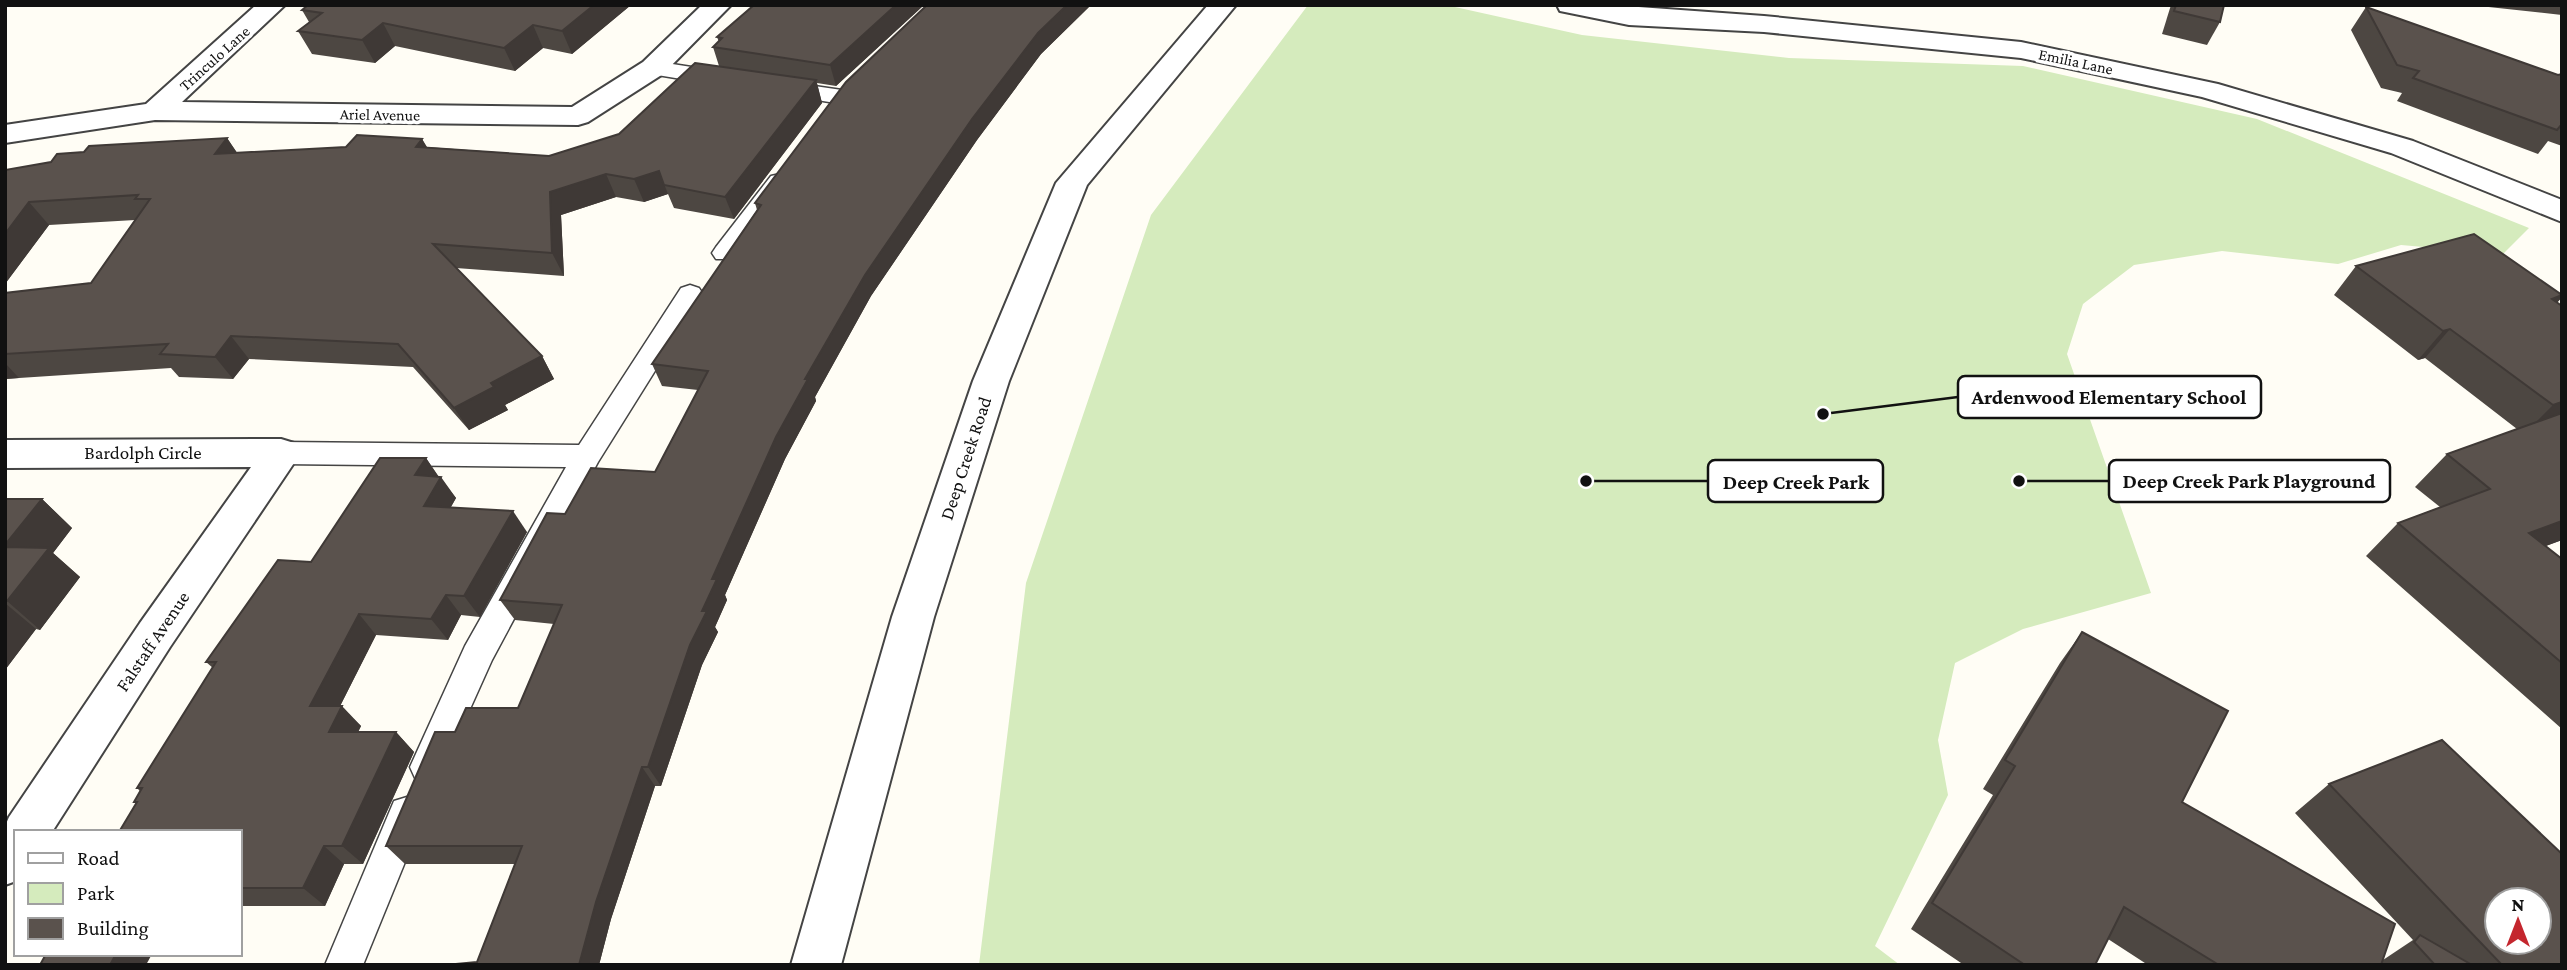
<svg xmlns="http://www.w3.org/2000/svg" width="2567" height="970" viewBox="0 0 2567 970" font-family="'Crimson Pro',serif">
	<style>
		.green { fill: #d5ebbd }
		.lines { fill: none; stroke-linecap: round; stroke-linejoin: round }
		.service-casing { stroke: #444; stroke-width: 3 }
		.minor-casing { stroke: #444; stroke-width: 4 }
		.tertiary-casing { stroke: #444; stroke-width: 4 }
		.service { fill: #fff; fill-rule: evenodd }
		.minor { fill: #fff; fill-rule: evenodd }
		.tertiary { fill: #fff; fill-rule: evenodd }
		.wall { fill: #4d4742 }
		.shaded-wall { fill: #3f3936 }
		.building { fill: #5a524d; stroke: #3f3936; stroke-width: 2; fill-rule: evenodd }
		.labels { text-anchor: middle; stroke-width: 7; stroke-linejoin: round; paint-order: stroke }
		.far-street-label { font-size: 16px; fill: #111; stroke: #fff }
		.street-label { font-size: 19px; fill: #111; stroke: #fff }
		.leader { fill: none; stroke: #111; stroke-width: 2.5 }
		.callout-dot { fill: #111; stroke: #fff; stroke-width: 2.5 }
		.callout { fill: #fff; stroke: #111; stroke-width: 2.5 }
		.callout-label { font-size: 21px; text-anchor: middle; font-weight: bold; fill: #111 }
	</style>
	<rect width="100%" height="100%" fill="#fffdf5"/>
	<polygon class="green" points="1308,5 1446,5 1582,35 1789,58 2023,66 2257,119 2529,228 2503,254 2401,245 2338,264 2222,251 2134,265 2083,304 2067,354 2151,593 2023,629 1955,663 1938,740 1948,795 1875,946 1900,965 979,965 1026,583 1151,215"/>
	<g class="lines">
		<g class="service-casing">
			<g id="service">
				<polygon points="653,61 724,72 735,79 724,86 645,73 642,68 645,63"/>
				<polygon points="780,81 842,90 853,97 842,104 772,93 769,88"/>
				<polygon points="780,174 789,176 792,181 734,259 716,259 712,253 716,247 771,176"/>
				<polygon points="690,285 699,288 703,294 598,462 492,660 439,778 427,783 415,778 410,767 465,646 566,467 281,464 271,461 266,453 271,445 281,442 579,445 681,288"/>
				<polygon points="407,797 420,801 425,813 363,965 325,965 394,801"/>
			</g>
		</g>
		<g class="minor-casing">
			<g id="minor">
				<polygon points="256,5 285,5 182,102 572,107 643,62 702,5 731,5 663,74 588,122 578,125 155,120 5,143 5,125 146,104"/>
				<polygon points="1557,5 1611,5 1764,16 2021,42 2218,84 2413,141 2562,200 2562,222 2391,153 2202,97 2021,58 1764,32 1629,25 1560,11"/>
				<polygon points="281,439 294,443 300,453 294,463 170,647 52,832 16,832 16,881 5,885 5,826 9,817 140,623 251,467 5,468 5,440"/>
			</g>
		</g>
		<g class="tertiary-casing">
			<polygon id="tertiary" points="1208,5 1236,5 1087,185 1009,381 934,617 841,965 791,965 892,617 973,381 1056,183"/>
		</g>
		<use href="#service" class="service"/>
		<use href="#minor" class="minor"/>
		<use href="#tertiary" class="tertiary"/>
	</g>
	<g class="wall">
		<polygon points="308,5 631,5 572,54 543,48 515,71 395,46 375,63 312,54 298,31 309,22 302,10"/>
		<polygon points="754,5 924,5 836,86 817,83 822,103 734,219 674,208 668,194 644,202 616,197 561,215 564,276 456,268 542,356 554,379 505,405 508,410 469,430 413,367 249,359 233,379 179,377 171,368 19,378 5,379 5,293 91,283 135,220 49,225 5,284 5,170 51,162 84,152 227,138 237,153 346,147 422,139 427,147 549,156 619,134 719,66 713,47 719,42 717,37"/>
		<polygon points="927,5 1091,5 1041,54 977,140 871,296 815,397 816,401 785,459 725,595 727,600 715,627 718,632 702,665 661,786 655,786 611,919 599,965 445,965 477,962 515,864 405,864 386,846 455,732 518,708 554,624 515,620 500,600 565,514 655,472 698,390 662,386 652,364 757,210 755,203"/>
		<polygon points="2171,5 2224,5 2220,22 2207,45 2162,34"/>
		<polygon points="2470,5 2562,5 2562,15"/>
		<polygon points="2366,7 2558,75 2562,74 2562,146 2548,141 2538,154 2397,101 2402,93 2381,88 2351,30"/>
		<polygon points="2356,266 2562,295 2562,297 2557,303 2562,306 2562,540 2546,546 2562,559 2562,729 2366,556 2398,523 2440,507 2415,487 2447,454 2517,429 2425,358 2418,360 2334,295"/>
		<polygon points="426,458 439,477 456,498 451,507 527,532 480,617 461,615 448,640 376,635 340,706 361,726 358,732 396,732 414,752 363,864 344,864 325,906 240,906 240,832 136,803 134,802 140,791 137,788 213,668 206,662 311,562"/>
		<polygon points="5,499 42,499 72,528 53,553 80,577 40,630 36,629 5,670"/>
		<polygon points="2082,632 2182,802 2383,960 2413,940 2295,813 2329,784 2562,965 2148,965 2108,939 2095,965 1964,965 1911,929 1993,795 1983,789 2060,663"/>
	</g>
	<g class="shaded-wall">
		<polygon points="594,5 631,5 572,54 562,31"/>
		<polygon points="896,5 924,5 836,86 830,65"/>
		<polygon points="1067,5 1091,5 1041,54 977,140 871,296 815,397 816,401 785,459 725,595 727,600 715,627 718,632 702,665 661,786 648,767 702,611 712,579 776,437 805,379 865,275 972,119 1038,33"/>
		<polygon points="383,23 395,46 375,63 362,40"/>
		<polygon points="533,25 543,48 515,71 504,48"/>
		<polygon points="816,80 822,103 734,219 725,197"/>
		<polygon points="227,138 242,160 215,154"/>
		<polygon points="422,139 435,162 416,147"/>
		<polygon points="659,171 668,194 644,202 634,179"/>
		<polygon points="606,174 616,197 561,215 564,276 552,253 550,192"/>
		<polygon points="29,202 49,225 5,284 5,234"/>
		<polygon points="2562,296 2562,297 2536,325 2552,299"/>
		<polygon points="2450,329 2425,358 2418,360 2443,331"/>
		<polygon points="231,336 249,359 233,379 215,357"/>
		<polygon points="542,356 554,379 505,405 508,410 469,430 454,408 491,383"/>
		<polygon points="5,363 19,378 5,379"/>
		<polygon points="2562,402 2562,422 2524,434 2553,405"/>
		<polygon points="426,458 440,479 441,477 456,498 439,527 424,506 415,475"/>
		<polygon points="42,499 72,528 53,553 80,577 40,630 7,601 5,545"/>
		<polygon points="513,511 527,532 480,617 464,596"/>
		<polygon points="2562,521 2562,540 2494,565 2529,533"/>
		<polygon points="446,595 461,615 448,640 431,619"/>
		<polygon points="5,603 36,629 5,670"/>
		<polygon points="359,614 376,635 330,726 310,706"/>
		<polygon points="342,706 361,726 348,752 329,732"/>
		<polygon points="396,732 414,752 363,864 342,846"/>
		<polygon points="642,767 655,786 611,919 599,965 579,965 596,902"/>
		<polygon points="324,846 344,864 325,906 303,888"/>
		<polygon points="116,954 152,954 146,965 110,965"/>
	</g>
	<g class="building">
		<polygon points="308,5 594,5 562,31 533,25 504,48 383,23 362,40 298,31 322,13 302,10"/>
		<polygon points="754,5 896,5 830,65 713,47 722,38 717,37"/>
		<polygon points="927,5 1067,5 1038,33 972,119 865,275 805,379 808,379 776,437 712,579 717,579 702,611 707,611 690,645 648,767 642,767 596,902 579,965 445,965 477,962 522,846 386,846 435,732 455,732 466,708 518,708 562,605 500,600 547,513 565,514 591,468 655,472 708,371 652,364 761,205 755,203 846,82"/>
		<polygon points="2176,5 2224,5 2220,22 2174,11"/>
		<polygon points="2366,7 2558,75 2562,74 2562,124 2557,130 2413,78 2419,71 2397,65"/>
		<polygon points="695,63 816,80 725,197 664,185 659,171 634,179 606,174 550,192 552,253 433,244 542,356 491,383 494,387 454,408 398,344 231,336 215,357 160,354 168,344 5,354 5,293 91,283 150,199 135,199 138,195 29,202 5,234 5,170 51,162 57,154 84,152 89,146 227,138 215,154 346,147 357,135 422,139 416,147 549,156 619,134"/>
		<polygon points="2474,234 2562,295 2552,299 2562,306 2562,402 2553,405 2450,329 2443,331 2356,266"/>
		<polygon points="2562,413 2562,521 2529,533 2562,559 2562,663 2398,523 2490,489 2447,454"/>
		<polygon points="380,458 426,458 415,475 441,477 424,506 513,511 464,596 446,595 431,619 359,614 310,706 342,706 329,732 396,732 342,846 324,846 303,888 240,888 240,832 119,832 137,802 134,802 142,788 137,788 216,662 206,662 278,560 311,562"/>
		<polygon points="5,499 42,499 5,545"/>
		<polygon points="5,547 49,548 7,601 5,601"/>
		<polygon points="2082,632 2228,711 2182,802 2395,924 2381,965 2219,965 2124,907 2095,965 2025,965 1932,903 2015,766 2005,760"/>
		<path d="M2442 740 2562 854V965H2502L2329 784ZM2497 900H2539V942H2497Z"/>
		<polygon points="2420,935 2472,965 2435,965 2414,942"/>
		<polygon points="46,954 116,954 110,965 40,965"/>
	</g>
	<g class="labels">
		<g class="far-street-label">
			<text transform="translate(214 58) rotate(-42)" y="6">Trinculo Lane</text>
			<text transform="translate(2076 61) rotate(12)" y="6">Emilia Lane</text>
			<text transform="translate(380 114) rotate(1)" y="6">Ariel Avenue</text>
		</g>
		<g class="street-label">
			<text x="143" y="459">Bardolph Circle</text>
			<text transform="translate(965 458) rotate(-72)" y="7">Deep Creek Road</text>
			<text transform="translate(152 641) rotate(-56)" y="7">Falstaff Avenue</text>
		</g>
	</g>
	<path class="leader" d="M1823 414L1958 397M2019 481L2109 481M1586 481L1708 481"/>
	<g class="callout-dot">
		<circle cx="1823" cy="414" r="7"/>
		<circle cx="2019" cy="481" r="7"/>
		<circle cx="1586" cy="481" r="7"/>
	</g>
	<g class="callout">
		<rect x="1958" y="376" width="303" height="42" rx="7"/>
		<rect x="2109" y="460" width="281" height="42" rx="7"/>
		<rect x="1708" y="460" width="175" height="42" rx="7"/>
	</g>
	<g class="callout-label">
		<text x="2109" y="404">Ardenwood Elementary School</text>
		<text x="2249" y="488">Deep Creek Park Playground</text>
		<text x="1796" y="489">Deep Creek Park</text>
	</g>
	<rect width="2567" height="970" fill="none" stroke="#111111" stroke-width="14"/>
	<rect x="14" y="830" width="228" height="126" fill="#ffffff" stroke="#a0a0a0" stroke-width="2"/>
	<rect x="28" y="853" width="35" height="10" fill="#ffffff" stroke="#a0a0a0" stroke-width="2"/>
	<text x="77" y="865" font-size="21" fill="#111111">Road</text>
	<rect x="28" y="883" width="35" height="21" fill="#d5ebbd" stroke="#a0a0a0" stroke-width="2"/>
	<text x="77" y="900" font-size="21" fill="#111111">Park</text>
	<rect x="28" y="918" width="35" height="21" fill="#5a524d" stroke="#a0a0a0" stroke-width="2"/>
	<text x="77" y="935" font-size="21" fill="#111111">Building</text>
	<g transform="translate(2518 921)"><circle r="33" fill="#ffffff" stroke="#a0a0a0" stroke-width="2"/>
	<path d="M0-5L12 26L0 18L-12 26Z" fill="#c4262e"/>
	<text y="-10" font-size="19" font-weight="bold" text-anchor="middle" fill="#111111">N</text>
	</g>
</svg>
